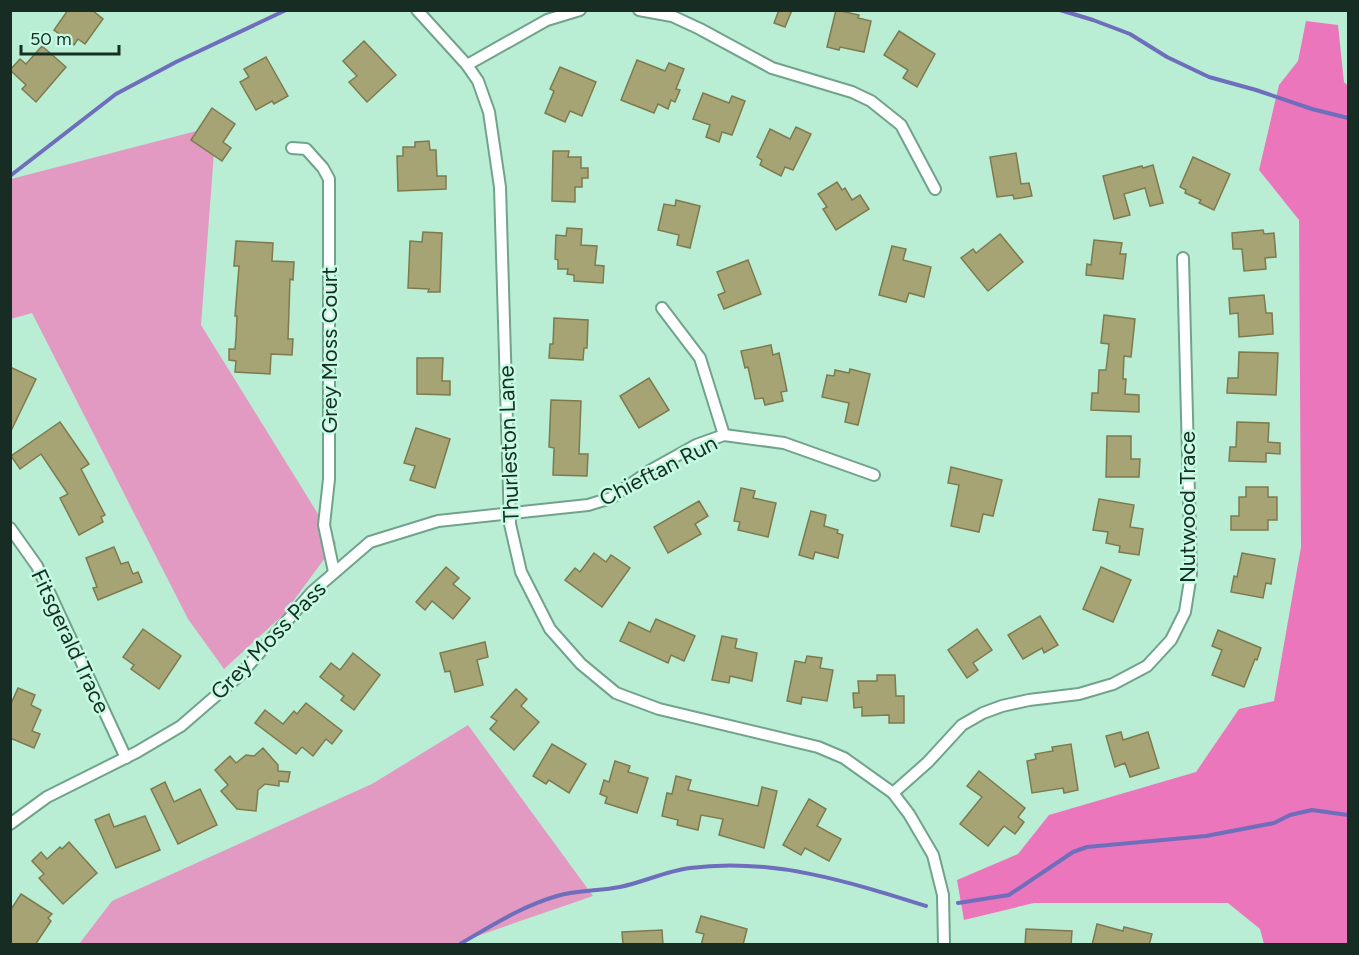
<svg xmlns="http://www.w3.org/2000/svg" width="1359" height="955" viewBox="0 0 1359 955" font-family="Figtree,sans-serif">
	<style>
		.green { fill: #e29ac2 }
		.forest { fill: #ec76bc }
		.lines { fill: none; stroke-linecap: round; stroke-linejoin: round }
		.stream { stroke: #6e6ebc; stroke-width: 4 }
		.building { fill: #a6a375; stroke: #7d7b4e; stroke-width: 1.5 }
		.minor-casing { stroke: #71a38c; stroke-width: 14 }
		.minor { stroke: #fff; stroke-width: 10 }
		.labels { text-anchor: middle; stroke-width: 5; stroke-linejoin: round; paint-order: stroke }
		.street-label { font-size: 22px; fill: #172c23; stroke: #c6fbe3 }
	</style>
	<rect width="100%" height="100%" fill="#b9eed5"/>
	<g class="green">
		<polygon points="216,126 201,325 336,543 283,615 224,669 188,619 32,313 11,319 11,179"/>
		<polygon points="468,725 593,896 454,944 79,944 112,901 372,784"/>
	</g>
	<polygon class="forest" points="1306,21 1338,25 1344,82 1348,86 1348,944 1264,944 1260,929 1228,903 1034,903 964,920 957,880 1018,854 1049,815 1196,772 1239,709 1274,701 1301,547 1299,220 1259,170 1279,85 1298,61"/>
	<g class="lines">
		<g class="stream">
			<polyline points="1060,10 1093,20 1130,34 1167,57 1209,77 1256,90 1312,109 1348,118"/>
			<polyline points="10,176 116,94 176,62 286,10"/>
			<polyline points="958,903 1009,895 1073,852 1087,847 1206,836 1274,823 1290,815 1312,810 1348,815"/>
			<path d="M460 944C491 926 522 906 557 896 577 890 599 891 620 887 644 882 666 871 690 868 771 857 850 882 926 906"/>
		</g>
	</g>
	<g class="building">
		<polygon points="68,10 92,10 103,19 85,44 78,39 74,45 54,30"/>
		<polygon points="779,10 792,10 785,27 774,23"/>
		<polygon points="836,10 859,15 858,18 871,21 864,52 840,47 839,50 827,47"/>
		<polygon points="899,31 935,54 917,87 903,78 908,70 884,55"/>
		<polygon points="364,41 396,75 367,102 349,82 357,76 343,61"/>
		<polygon points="42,46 66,67 36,102 22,89 26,85 10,70 20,59 26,64"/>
		<polygon points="266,57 288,96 274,104 272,101 256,110 240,82 249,77 244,69"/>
		<polygon points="637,60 665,71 669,63 684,69 676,89 680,90 675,102 671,100 668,109 658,104 654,113 621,100"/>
		<polygon points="560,67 596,82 582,116 570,111 565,122 545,113 554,91 550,89"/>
		<polygon points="703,93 729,103 732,96 745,101 732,135 722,132 719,142 706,137 710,125 693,119"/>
		<polygon points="212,108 235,124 223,142 231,148 222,161 191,140"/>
		<polygon points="796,127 811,134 793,170 785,167 781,176 760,165 762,160 757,157 770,129 790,139"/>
		<polygon points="429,141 430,150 436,150 437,176 446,176 446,189 398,191 397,156 403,156 403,147 415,147 415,142"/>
		<polygon points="553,151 569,151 568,157 581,157 581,168 588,168 588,178 582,178 582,187 575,187 575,202 552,201"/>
		<polygon points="1016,153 1021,184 1029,183 1032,196 1014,199 1013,195 997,197 990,157"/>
		<polygon points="1193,157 1230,174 1214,210 1199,203 1201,200 1185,193 1186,190 1180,187"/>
		<polygon points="1153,165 1163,203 1150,206 1145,188 1124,194 1130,215 1114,219 1103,176 1142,166 1143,168"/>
		<polygon points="837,182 842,190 845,188 852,200 860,195 869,209 836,230 823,209 827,207 818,194"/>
		<polygon points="676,200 700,206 690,248 677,245 679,235 658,230 664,204 675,206"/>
		<polygon points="567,228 582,229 581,245 597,246 595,265 604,266 603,283 574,281 574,275 567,274 568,269 558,269 558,260 555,259 556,235 566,236"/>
		<polygon points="1263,230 1264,234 1274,233 1276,257 1265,258 1266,269 1244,271 1242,249 1233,249 1232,233"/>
		<polygon points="423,232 442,233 440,292 428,292 429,289 408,288 410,241 422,242"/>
		<polygon points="1000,234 1023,262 988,291 961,258 973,249 976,253"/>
		<polygon points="1094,240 1122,243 1120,254 1126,254 1123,279 1086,275 1087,264 1091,265"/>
		<polygon points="236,241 273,243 272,261 294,262 293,280 290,279 288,339 293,339 292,355 271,354 270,374 235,372 236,361 229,360 229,349 235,349 236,337 237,316 235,316 239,266 234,266"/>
		<polygon points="892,246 906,249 903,260 931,267 924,297 909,293 906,302 879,295"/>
		<polygon points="748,260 761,294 724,309 718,295 725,292 717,272"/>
		<polygon points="1264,295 1266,313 1272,313 1273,334 1239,337 1238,313 1230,314 1229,298"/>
		<polygon points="1104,315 1135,319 1131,357 1124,356 1123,379 1126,379 1125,394 1139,395 1139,412 1091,410 1092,393 1098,393 1099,370 1106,370 1109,344 1101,343"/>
		<polygon points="554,318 588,320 587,348 584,348 583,360 549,358 550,344 553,344"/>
		<polygon points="771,345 773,355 779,353 787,391 781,392 783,401 765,405 763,398 755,399 748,367 745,368 741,351"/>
		<polygon points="1239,352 1278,353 1276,395 1227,393 1228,378 1238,378"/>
		<polygon points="417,358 443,358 442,381 450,381 450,395 417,394"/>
		<polygon points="10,367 36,379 10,433"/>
		<polygon points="850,369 870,374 858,425 845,422 849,403 822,397 827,375 834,376 835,370 849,373"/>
		<polygon points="649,378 669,410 639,428 620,396"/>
		<polygon points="551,400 581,401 579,454 588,454 587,476 553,475 554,448 549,447"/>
		<polygon points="60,422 89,464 81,469 105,515 101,517 103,522 79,535 60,498 68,494 41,454 20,469 11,456"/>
		<polygon points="1237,422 1269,423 1268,442 1280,443 1280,454 1266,453 1266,462 1229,461 1230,447 1236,447"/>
		<polygon points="416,428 450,439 435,488 410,480 415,466 404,463"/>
		<polygon points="1107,436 1131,436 1131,459 1140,459 1139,477 1106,477"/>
		<polygon points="951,467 1002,480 993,516 983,514 979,532 951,526 959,485 948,483"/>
		<polygon points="1246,487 1268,487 1268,497 1277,497 1277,520 1268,520 1268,530 1231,530 1231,516 1239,516 1239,497 1246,497"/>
		<polygon points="741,488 755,491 753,498 776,503 768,537 738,530 740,522 734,521"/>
		<polygon points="1099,499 1134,505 1130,527 1143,529 1139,555 1119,552 1120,546 1106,543 1108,532 1093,530"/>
		<polygon points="699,501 708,516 695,524 701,534 668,553 654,527"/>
		<polygon points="811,511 826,515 824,526 838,530 837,533 843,535 838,558 815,552 813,559 799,555"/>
		<polygon points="114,547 121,564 128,562 133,574 138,572 142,582 98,600 93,588 97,587 86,558"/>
		<polygon points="594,553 606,562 611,555 630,568 602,607 565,580 575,568 580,572"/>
		<polygon points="1242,553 1275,559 1271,584 1266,583 1263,598 1231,592 1234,576 1237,577"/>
		<polygon points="446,567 459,578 453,584 470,598 453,619 432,601 425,610 416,602"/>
		<polygon points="1101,567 1131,580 1113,622 1083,609"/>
		<polygon points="1040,616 1058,645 1044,653 1042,648 1023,659 1008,635"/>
		<polygon points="656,619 695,636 684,661 671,655 668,663 620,641 629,622 650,632"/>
		<polygon points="143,629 181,656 159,689 131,669 134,665 123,657"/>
		<polygon points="977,629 992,650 973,663 978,670 967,678 948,650"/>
		<polygon points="1218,630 1261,648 1257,660 1255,659 1244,687 1212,675 1222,650 1212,646"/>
		<polygon points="722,636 737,639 735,648 757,653 752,681 730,676 729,683 712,680"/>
		<polygon points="485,642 488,657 477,660 483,685 455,692 450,671 445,672 440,653"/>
		<polygon points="353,653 380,675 354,710 341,700 344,696 320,677 331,663 340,670"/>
		<polygon points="807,656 822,658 820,668 833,670 827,701 802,697 801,704 787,701 795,661 805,663"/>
		<polygon points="877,675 895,675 896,696 904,696 904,723 889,723 889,715 862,716 862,707 854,708 853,693 859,693 858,681 877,681"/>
		<polygon points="18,688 35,695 31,705 41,710 32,731 40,734 34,748 10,738 10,706"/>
		<polygon points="516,689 527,699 521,706 539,722 514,750 490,729 497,721 491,717"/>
		<polygon points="306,703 342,731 332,744 326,739 313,756 302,747 296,754 255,723 265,710 283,724 294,711 297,714"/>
		<polygon points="1121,732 1123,740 1148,732 1159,768 1130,777 1125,763 1115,767 1106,736"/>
		<polygon points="552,744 586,764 569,793 549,780 546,784 533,776"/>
		<polygon points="1071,744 1078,790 1064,793 1063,788 1032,793 1027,761 1036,759 1035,754 1053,751 1052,747"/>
		<polygon points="263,748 278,765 278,771 290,772 288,782 279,781 279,786 265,784 258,790 256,811 237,809 221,791 228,785 215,770 230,756 236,763 246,755 254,756"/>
		<polygon points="615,761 630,766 628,772 648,778 637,813 605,803 607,797 600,794 604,780 609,782"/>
		<polygon points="979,771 1025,808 1018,817 1024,822 1015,834 1004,826 988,846 960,824 982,797 967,786"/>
		<polygon points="676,776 691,780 688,790 758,806 762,787 777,791 764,848 719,835 723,819 701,815 698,830 677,825 678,820 662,816 667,793 672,794"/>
		<polygon points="165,782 174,802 200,789 217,825 178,844 151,789"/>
		<polygon points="809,799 826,809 817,826 841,839 829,861 805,848 801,855 783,845"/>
		<polygon points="109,814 114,827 145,816 160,850 116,868 95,820"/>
		<polygon points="69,842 97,873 63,904 39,878 44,874 32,861 41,852 47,859 60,847 62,849"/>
		<polygon points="21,894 52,914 48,918 51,921 35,945 10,945 10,911"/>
		<polygon points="701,916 747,929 743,945 701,945 704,934 696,932"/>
		<polygon points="1097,924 1123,931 1124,927 1152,934 1149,945 1092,945"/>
		<polygon points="1026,929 1072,931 1071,945 1025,945"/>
		<polygon points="662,930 663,945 623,945 622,932"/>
	</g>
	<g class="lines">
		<g class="minor-casing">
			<g id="minor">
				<polyline points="417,10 467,65 478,81 489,112 500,187 510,524 521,572 550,629 581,664 616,693 659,709 818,747 844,758 893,793 909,814 933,855 943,895 944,944"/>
				<polyline points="639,10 672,16 700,29 772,68 852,92 871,101 901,125 935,189"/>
				<polyline points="467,65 547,20 580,10"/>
				<polyline points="292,148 306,149 323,168 329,179 329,479 324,525 334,572"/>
				<polyline points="662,308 700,358 724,435"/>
				<polyline points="10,528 37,566 126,758"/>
				<polyline points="893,793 928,762 962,725 983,713 1002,706 1029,700 1079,694 1113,684 1147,666 1171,640 1185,612 1191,574 1183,258"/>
				<polyline points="10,824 47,797 137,752 181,726 241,674 312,592 370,542 438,521 588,505 611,498 651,470 696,445 724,435 784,443 874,475"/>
			</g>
		</g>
		<use href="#minor" class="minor"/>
	</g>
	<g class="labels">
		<g class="street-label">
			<text transform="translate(329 350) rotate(-90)" y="8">Grey Moss Court</text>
			<text transform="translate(508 444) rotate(-92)" y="8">Thurleston Lane</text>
			<text transform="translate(658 470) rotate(-27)" y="8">Chieftan Run</text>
			<text transform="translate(1187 507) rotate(-90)" y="8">Nutwood Trace</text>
			<text transform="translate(268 640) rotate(-46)" y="8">Grey Moss Pass</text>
			<text transform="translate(71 641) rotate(65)" y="8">Fitsgerald Trace</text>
		</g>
	</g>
	<rect width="1359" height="955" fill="none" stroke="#172c23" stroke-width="24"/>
	<path d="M21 45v9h98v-9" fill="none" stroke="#172c23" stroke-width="3"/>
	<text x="30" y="45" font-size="18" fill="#172c23" stroke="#c6fbe3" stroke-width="4.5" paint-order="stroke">50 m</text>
</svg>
